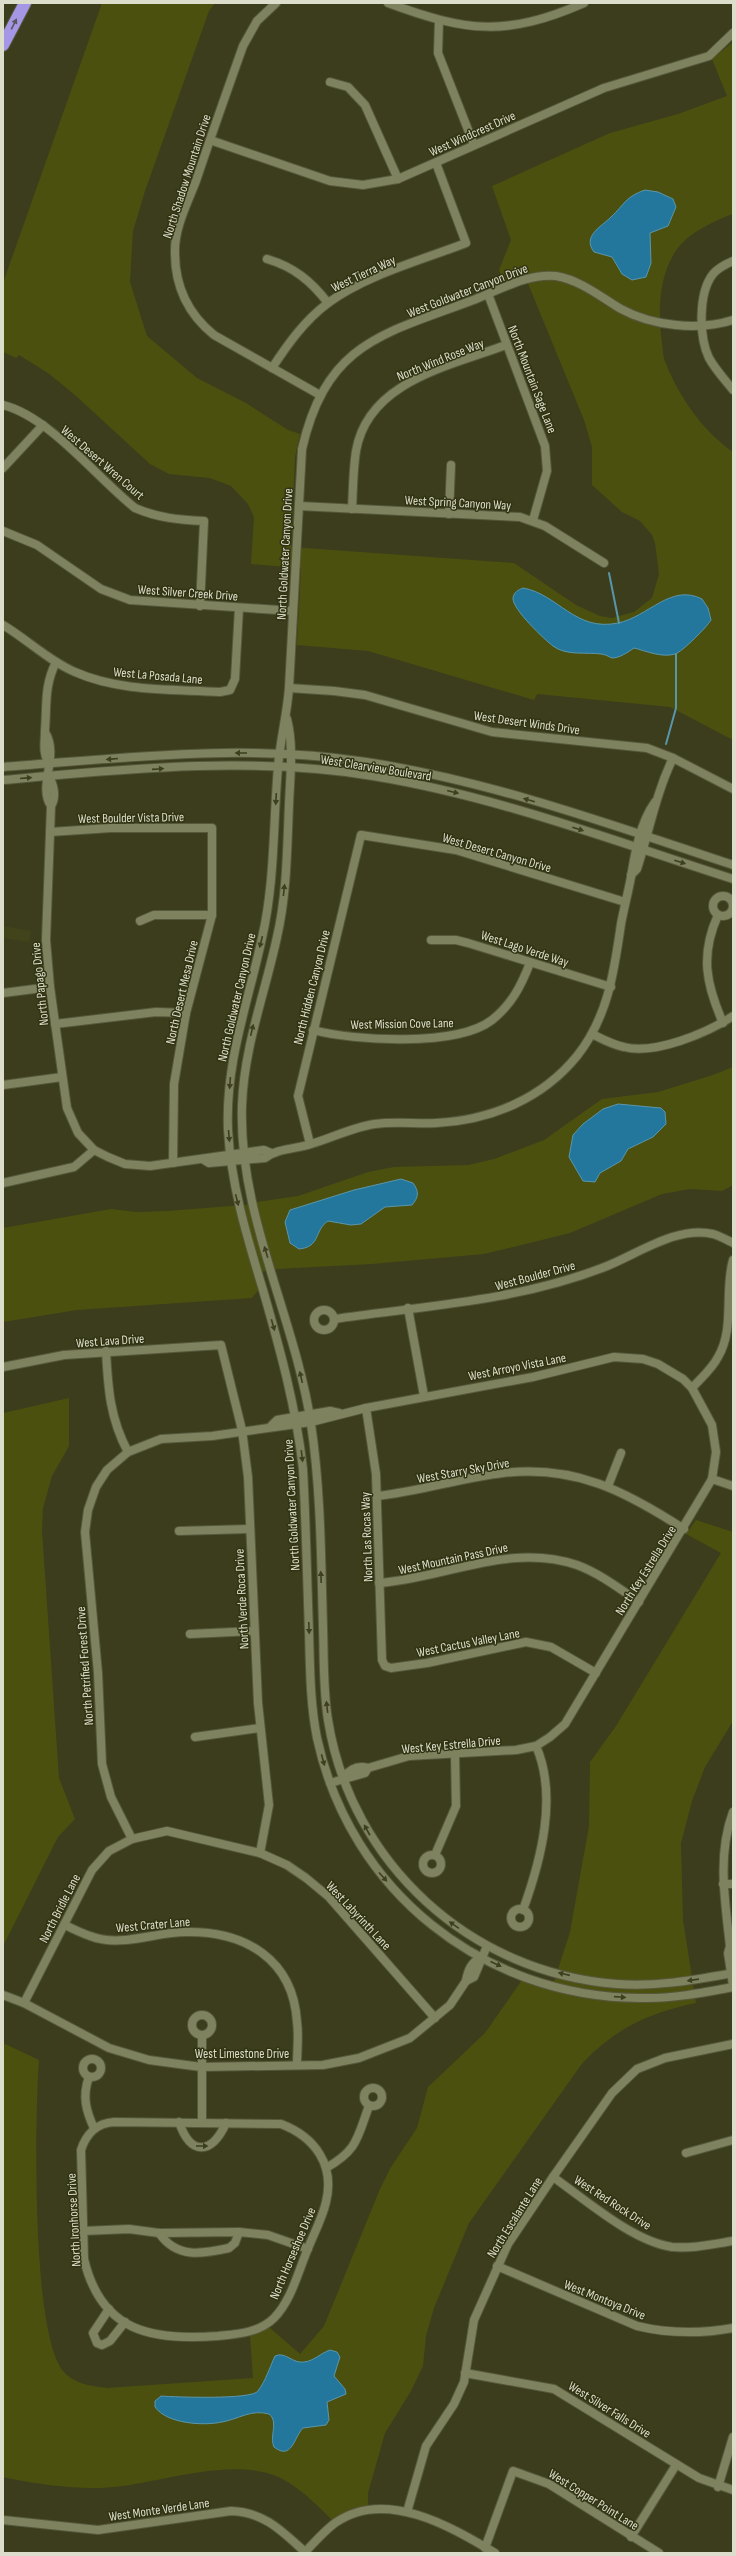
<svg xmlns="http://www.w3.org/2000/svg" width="736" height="2556" viewBox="0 0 736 2556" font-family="'Sofia Sans Condensed',sans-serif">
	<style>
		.built { fill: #41441b }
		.green { fill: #4c500e }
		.water { fill: #23779d; stroke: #5a96ab }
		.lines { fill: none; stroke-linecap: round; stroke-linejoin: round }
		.stream { stroke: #5a96ab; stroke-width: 2 }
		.minor-casing { stroke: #56583b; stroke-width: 10 }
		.highway-casing { stroke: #56583b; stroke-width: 14 }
		.minor { stroke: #7f825f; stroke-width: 8 }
		.highway { stroke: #a596e6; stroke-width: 12 }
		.oneway { fill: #5a565c }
		.oneway2 { fill: #3d3f1e }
		.labels { text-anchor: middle; stroke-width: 3; stroke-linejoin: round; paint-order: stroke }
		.street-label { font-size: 13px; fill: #dcdecb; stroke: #313312 }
	</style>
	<rect width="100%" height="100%" fill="#3b3d1d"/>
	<polygon class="built" points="3,926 31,931 29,942 3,938"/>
	<g class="green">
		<path d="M102 3H215L209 11 145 191 133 231 130 282 147 336 197 378 246 403 288 430 300 434 295 457 291 547 514 563 576 605 600 616 612 618 634 612 652 598 659 574 655 543 652 535 640 521 622 512 592 485V447L584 420 524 274 503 281 499 270 511 240 492 186 610 133 678 114 727 96 712 59 733 42V214C714 221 690 232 677 249 658 277 658 311 662 343 663 350 663 358 666 364 680 398 703 431 733 452V740L670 707 537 694 534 700 368 651 297 645 301 568 251 564 254 517 248 504 231 486 210 478 169 474 150 464 75 395 48 373 19 355 16 358 3 352V283Z"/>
		<polygon points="733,1067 733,1185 722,1191 690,1189 662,1194 570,1233 484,1254 372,1264 276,1269 255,1273 260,1288 252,1298 77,1310 3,1322 3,1228 111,1209 136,1212 168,1211 257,1204 257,1202 298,1196 368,1172 394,1167 468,1165 494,1159 544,1140 602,1099 658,1092 713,1075"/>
		<polygon points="69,1398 69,1446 52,1476 43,1508 42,1531 59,1778 75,1819 58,1837 3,1946 3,1413"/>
		<path d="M696 1520 733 1532V1721L705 1767 692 1801 681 1843 683 1920 696 2003C648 2013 614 2029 581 2065L469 2223 434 2308 426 2336 423 2366 411 2391 385 2433 368 2493V2506L332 2520C313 2501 291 2478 263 2472 213 2461 151 2486 100 2488 75 2489 27 2483 3 2477V2043L39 2060C35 2117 31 2331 63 2371 74 2384 91 2386 107 2388L253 2378 250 2336 269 2327 300 2354 324 2326 380 2189 391 2167 417 2128 428 2087 485 2033 522 1980 552 1988 570 1932 589 1826 590 1762 616 1726 721 1553 686 1534Z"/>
	</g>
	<g class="water">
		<path d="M645 190 658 192 673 199 676 207 668 226 650 233 651 263 646 277 632 280 622 274 612 257 594 252C582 236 601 227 611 217 625 204 625 197 645 190Z"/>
		<path d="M523 588C558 594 575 632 618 623 648 617 671 583 702 599L708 608 711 620C707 627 682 652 675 654 662 658 646 651 634 648 628 652 620 658 612 658 609 657 605 654 601 654 587 652 566 656 553 646 545 640 512 609 513 598 514 592 518 590 523 588Z"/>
		<polygon points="618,1104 661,1108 665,1112 666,1124 653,1137 628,1149 621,1161 600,1173 595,1182 583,1181 569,1157 573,1135 583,1124 603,1109"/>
		<path d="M401 1179 413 1183C419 1191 419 1197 412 1205L385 1207 361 1224 351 1225 328 1221C314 1230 321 1247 299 1249L290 1243 285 1222 290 1210 354 1190Z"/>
		<path d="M330 2350 337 2352 340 2357 334 2376 345 2389 346 2394 327 2402 329 2420 326 2425 303 2428C294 2437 292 2461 274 2447 269 2436 279 2422 269 2414 251 2409 239 2419 222 2422 204 2426 167 2424 155 2407V2401L161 2396C174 2397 252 2400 258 2391 266 2380 269 2369 275 2356 285 2351 293 2364 304 2362 314 2361 321 2353 330 2350Z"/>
	</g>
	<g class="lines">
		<g class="stream">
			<polyline points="609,573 619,623"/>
			<polyline points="666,744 676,708 676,654"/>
		</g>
		<g class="minor-casing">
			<g id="minor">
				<path d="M276 3 257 21 243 46C227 91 211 136 196 181 187 204 174 229 175 253 175 287 188 314 214 335L320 395"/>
				<path d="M388 3C467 32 506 37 584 3"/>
				<polyline points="439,20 438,53 474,145"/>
				<polyline points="330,82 348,87 365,105 398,179"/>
				<polyline points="210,140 330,181 363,185 398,179 604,88 709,56 733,33"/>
				<path d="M267 259C294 267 311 281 328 303"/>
				<path d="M733 261C726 264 718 268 713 274 698 293 699 337 709 358 715 369 725 380 733 390"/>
				<polyline points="488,294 545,446 547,471 533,520"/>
				<path d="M733 320C699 331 652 326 621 309 601 297 580 280 556 276 529 273 501 289 476 299 384 334 327 341 302 449L289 688C287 715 280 741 278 767 273 824 275 882 262 938 248 1003 225 1063 228 1130 231 1185 247 1237 263 1290 280 1349 296 1407 303 1469 306 1523 307 1578 309 1632 310 1667 310 1703 317 1738 350 1891 483 1997 640 1998 671 1999 702 1993 733 1987"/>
				<path d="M272 368C288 344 304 321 328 303 366 275 422 260 466 243L436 163"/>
				<path d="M3 405C50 417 96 477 135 508 158 518 180 520 204 521L200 606"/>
				<polyline points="3,468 43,425"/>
				<polyline points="299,506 520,517 545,526 604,563"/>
				<path d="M352 509C353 490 353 470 356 451 368 381 450 366 506 345"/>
				<polyline points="449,514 451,465"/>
				<polyline points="3,531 37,545 101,589 130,600 293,611"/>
				<path d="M3 625C28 640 49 661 75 672 120 692 173 689 220 692L230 690 235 679 239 608"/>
				<polyline points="289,688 334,691 365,695 492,732 647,748 673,758 733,789"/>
				<path d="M287 719C294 746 290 777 289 805 287 849 287 894 277 937 265 993 244 1047 242 1105 238 1215 295 1317 311 1424 321 1491 321 1559 323 1627 324 1658 323 1689 328 1720 351 1864 471 1973 617 1984 656 1987 694 1980 733 1973"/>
				<path d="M45 732C60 756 37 786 51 806"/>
				<path d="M49 764C42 752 45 743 45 730 47 705 44 686 56 662"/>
				<path d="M3 767C123 758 246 743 366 762 491 781 612 825 733 865"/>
				<path d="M49 776C54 786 57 796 51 806L46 940 50 987 67 1108 78 1133 94 1150 108 1157 125 1164 150 1166 264 1150 271 1153"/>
				<path d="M3 780C125 769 251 756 373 776 496 796 614 841 733 879"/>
				<polyline points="50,832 111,828 212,828 212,915 186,1013 174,1084 173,1163"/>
				<path d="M631 875 637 869C649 832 656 793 673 758"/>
				<circle cx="723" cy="906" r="10"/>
				<path d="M718 915C700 955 706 984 723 1023"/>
				<polyline points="140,921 154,915 212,915"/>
				<polyline points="431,940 456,940 468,943 611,987"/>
				<polyline points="3,993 50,987"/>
				<polyline points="55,1024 156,1012 186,1013"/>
				<path d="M313 1030C354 1041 457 1047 492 1020 512 1004 521 986 530 963"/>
				<path d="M592 1034C602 1039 613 1045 624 1047 655 1055 707 1033 733 1016"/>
				<polyline points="3,1085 62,1077"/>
				<polyline points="310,1144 298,1096 361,835 456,850 625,902"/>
				<path d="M204 1160 209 1163 265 1158C278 1148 296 1149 311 1144 332 1138 353 1127 375 1124 395 1121 416 1124 436 1123 491 1120 542 1099 577 1056 608 1017 614 972 621 924 624 908 628 893 631 877 635 852 640 823 655 802"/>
				<polyline points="3,1183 74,1167 94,1150"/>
				<polyline points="408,1308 424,1396"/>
				<circle cx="324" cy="1320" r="10"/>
				<path d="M334 1319C424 1306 516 1301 602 1268 635 1256 676 1225 713 1234 720 1236 727 1240 733 1243"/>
				<path d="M106 1351C108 1388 110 1419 128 1452"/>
				<polyline points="3,1367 64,1355 221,1345 242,1430 248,1477 258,1703 269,1805 260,1853"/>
				<path d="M692 1388C701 1378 712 1369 718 1357 735 1329 724 1291 733 1260"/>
				<polyline points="366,1408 376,1474 382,1660 385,1666 391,1668 427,1663 526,1642 551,1647 596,1673"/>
				<polyline points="271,1426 277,1420 330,1411 339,1413"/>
				<polyline points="712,1479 733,1486"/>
				<polyline points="608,1486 621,1453"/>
				<path d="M377 1496C420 1491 461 1478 503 1473 576 1465 625 1491 684 1529"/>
				<polyline points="179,1531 249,1529"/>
				<path d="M379 1583C446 1578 510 1542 577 1565 599 1573 620 1589 639 1602"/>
				<polyline points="190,1634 254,1631"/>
				<polyline points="195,1737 260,1728"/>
				<polyline points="330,1783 365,1773 368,1768"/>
				<path d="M733 1812C717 1855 725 1901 730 1946L728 1953 733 1985"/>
				<path d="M132 1839 111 1797 102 1764 98 1673 85 1532 88 1510 96 1487 107 1470 128 1452 161 1439 212 1436 311 1422 366 1408 533 1377 614 1357 643 1359 658 1364 683 1379 692 1388 712 1425 716 1452 712 1479 565 1724 550 1737 536 1746 516 1750 409 1756 368 1768C357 1765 349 1770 343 1778"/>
				<circle cx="432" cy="1864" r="9"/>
				<polyline points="435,1855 456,1806 455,1754"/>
				<polyline points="723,1884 733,1884"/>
				<circle cx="520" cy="1918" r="9"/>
				<path d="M523 1910C541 1860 558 1796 536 1746"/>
				<path d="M65 1925C73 1929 81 1933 90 1936 121 1948 154 1932 186 1932 245 1931 293 1959 297 2022 299 2036 297 2051 297 2065"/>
				<path d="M466 1981C468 1970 471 1963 481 1957"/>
				<polyline points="3,1995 24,2003 109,2048 149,2060 201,2067 323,2065 359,2058 410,2038 450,2005 466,1981 474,1977 487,1946"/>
				<polyline points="24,2003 92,1870 109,1851 132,1839 167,1831 260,1853 287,1865 306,1878 329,1897 435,2018"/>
				<circle cx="202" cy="2025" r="10"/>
				<polyline points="202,2035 202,2123"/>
				<circle cx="92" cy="2068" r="9"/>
				<path d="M89 2077C82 2096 86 2111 94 2128"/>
				<circle cx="373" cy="2097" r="9"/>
				<path d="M114 2122 281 2124C315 2137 335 2165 326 2202 322 2220 311 2239 305 2256 297 2276 290 2302 274 2318 259 2333 237 2334 218 2336 152 2341 101 2332 84 2259L81 2150C86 2134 97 2123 114 2122Z"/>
				<path d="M179 2122C191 2157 212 2154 226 2123"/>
				<polyline points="686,2153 733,2140"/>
				<path d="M326 2168C358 2150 357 2138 369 2106"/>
				<path d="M553 2177C586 2200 632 2241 672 2247 692 2249 713 2244 733 2241"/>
				<polyline points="83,2231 129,2229 159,2233 239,2232 268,2235 308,2249"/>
				<path d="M159 2233C177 2259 202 2254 229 2248L235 2243 239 2232"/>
				<path d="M497 2266 637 2326C670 2334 700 2334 733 2328"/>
				<polyline points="109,2309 93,2333 97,2343 102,2345 110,2341 125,2322"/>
				<polyline points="465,2373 554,2389 699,2478 733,2490"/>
				<polyline points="718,2487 733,2437"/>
				<polyline points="407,2512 426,2446 454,2404 464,2382 474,2320 508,2244 553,2177 612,2093 637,2069 665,2058 733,2044"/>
				<path d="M3 2520 98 2530 231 2511C264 2512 282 2531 305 2552"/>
				<polyline points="631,2537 676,2465"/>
				<polyline points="485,2548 513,2471 549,2484 659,2553"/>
				<path d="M304 2553C314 2543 324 2531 335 2523 385 2488 450 2526 495 2553"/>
			</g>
		</g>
		<g class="highway-casing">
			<polyline id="highway" points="3,45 25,3"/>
		</g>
		<use href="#minor" class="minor"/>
		<use href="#highway" class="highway"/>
	</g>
	<defs><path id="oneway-solid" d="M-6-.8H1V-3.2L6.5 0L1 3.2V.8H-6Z"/></defs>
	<use class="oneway" href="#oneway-solid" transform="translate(14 24) rotate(-63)"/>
	<g class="oneway2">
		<use href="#oneway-solid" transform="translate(241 753) rotate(180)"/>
		<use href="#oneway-solid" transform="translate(112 759) rotate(175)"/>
		<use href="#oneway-solid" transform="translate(158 769) rotate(-4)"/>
		<use href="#oneway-solid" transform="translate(26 778) rotate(-5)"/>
		<use href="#oneway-solid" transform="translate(453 792) rotate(14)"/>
		<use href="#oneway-solid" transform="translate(276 799) rotate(93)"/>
		<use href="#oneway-solid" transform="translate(529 800) rotate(-164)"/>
		<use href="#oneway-solid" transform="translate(578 829) rotate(18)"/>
		<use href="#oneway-solid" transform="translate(680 862) rotate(18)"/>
		<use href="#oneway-solid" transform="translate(284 890) rotate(-84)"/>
		<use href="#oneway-solid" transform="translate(261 942) rotate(104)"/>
		<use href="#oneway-solid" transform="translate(252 1030) rotate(-77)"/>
		<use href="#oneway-solid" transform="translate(230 1083) rotate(94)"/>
		<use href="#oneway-solid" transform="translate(229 1136) rotate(85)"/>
		<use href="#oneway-solid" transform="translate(237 1200) rotate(76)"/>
		<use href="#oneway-solid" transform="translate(266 1252) rotate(-107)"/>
		<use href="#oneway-solid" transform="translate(273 1325) rotate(74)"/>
		<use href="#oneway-solid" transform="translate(301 1377) rotate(-103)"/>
		<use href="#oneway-solid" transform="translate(302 1456) rotate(83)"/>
		<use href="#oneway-solid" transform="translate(321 1577) rotate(-92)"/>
		<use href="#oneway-solid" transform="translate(309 1628) rotate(88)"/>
		<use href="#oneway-solid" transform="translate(327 1707) rotate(-97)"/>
		<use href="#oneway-solid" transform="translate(323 1760) rotate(75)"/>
		<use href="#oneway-solid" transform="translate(367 1830) rotate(-119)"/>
		<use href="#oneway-solid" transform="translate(383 1877) rotate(48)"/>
		<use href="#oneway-solid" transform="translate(454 1925) rotate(-145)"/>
		<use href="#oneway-solid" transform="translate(496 1964) rotate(25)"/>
		<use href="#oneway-solid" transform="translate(564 1974) rotate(-167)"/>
		<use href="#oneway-solid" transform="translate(693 1980) rotate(172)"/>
		<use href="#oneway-solid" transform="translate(620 1997) rotate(4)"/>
		<use href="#oneway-solid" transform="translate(202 2146)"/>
	</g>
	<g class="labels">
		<g class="street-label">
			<text transform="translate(472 133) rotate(-24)" y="5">West Windcrest Drive</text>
			<text transform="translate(186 176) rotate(-72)" y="5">North Shadow Mountain Drive</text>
			<text transform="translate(363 273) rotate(-25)" y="5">West Tierra Way</text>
			<text transform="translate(467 290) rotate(-21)" y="5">West Goldwater Canyon Drive</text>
			<text transform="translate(440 359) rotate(-22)" y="5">North Wind Rose Way</text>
			<text transform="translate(533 379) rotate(69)" y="5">North Mountain Sage Lane</text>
			<text transform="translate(103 462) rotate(41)" y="5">West Desert Wren Court</text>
			<text transform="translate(458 502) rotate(3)" y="5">West Spring Canyon Way</text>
			<text transform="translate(284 554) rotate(-87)" y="5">North Goldwater Canyon Drive</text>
			<text transform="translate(188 592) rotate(4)" y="5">West Silver Creek Drive</text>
			<text transform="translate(158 675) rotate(5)" y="5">West La Posada Lane</text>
			<text transform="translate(527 722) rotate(8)" y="5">West Desert Winds Drive</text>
			<text transform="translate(376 767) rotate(9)" y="5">West Clearview Boulevard</text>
			<text transform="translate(131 817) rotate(-1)" y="5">West Boulder Vista Drive</text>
			<text transform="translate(497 852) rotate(16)" y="5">West Desert Canyon Drive</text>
			<text transform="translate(525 948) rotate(18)" y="5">West Lago Verde Way</text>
			<text transform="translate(39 984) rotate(-96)" y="5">North Papago Drive</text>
			<text transform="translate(311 987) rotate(-76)" y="5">North Hidden Canyon Drive</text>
			<text transform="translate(181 992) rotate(-77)" y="5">North Desert Mesa Drive</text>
			<text transform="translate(236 997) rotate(-77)" y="5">North Goldwater Canyon Drive</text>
			<text transform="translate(402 1023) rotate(-1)" y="5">West Mission Cove Lane</text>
			<text transform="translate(535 1275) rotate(-15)" y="5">West Boulder Drive</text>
			<text transform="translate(110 1340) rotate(-4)" y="5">West Lava Drive</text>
			<text transform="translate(517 1366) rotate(-11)" y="5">West Arroyo Vista Lane</text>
			<text transform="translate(463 1470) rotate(-10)" y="5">West Starry Sky Drive</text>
			<text transform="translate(291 1505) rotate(-93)" y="5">North Goldwater Canyon Drive</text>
			<text transform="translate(366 1537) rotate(-92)" y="5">North Las Rocas Way</text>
			<text transform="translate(453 1558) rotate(-12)" y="5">West Mountain Pass Drive</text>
			<text transform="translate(645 1570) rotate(-58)" y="5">North Key Estrella Drive</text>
			<text transform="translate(241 1599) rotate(-93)" y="5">North Verde Roca Drive</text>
			<text transform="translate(468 1642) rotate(-11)" y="5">West Cactus Valley Lane</text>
			<text transform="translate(84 1666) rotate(-94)" y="5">North Petrified Forest Drive</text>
			<text transform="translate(451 1744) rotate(-5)" y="5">West Key Estrella Drive</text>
			<text transform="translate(59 1908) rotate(-63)" y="5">North Bridle Lane</text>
			<text transform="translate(359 1915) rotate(47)" y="5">West Labyrinth Lane</text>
			<text transform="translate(153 1924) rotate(-5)" y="5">West Crater Lane</text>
			<text x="242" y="2058">West Limestone Drive</text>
			<text transform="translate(613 2202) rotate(33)" y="5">West Red Rock Drive</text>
			<text transform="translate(514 2217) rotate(-58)" y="5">North Escalante Lane</text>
			<text transform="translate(73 2220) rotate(-93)" y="5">North Ironhorse Drive</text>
			<text transform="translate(292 2253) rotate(-67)" y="5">North Horseshoe Drive</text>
			<text transform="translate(605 2299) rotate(22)" y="5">West Montoya Drive</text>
			<text transform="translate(610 2409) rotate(32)" y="5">West Silver Falls Drive</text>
			<text transform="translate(594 2499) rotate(32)" y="5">West Copper Point Lane</text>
			<text transform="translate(159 2509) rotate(-8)" y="5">West Monte Verde Lane</text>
		</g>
	</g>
	<rect width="736" height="2556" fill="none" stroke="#dcdecb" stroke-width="8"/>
</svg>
